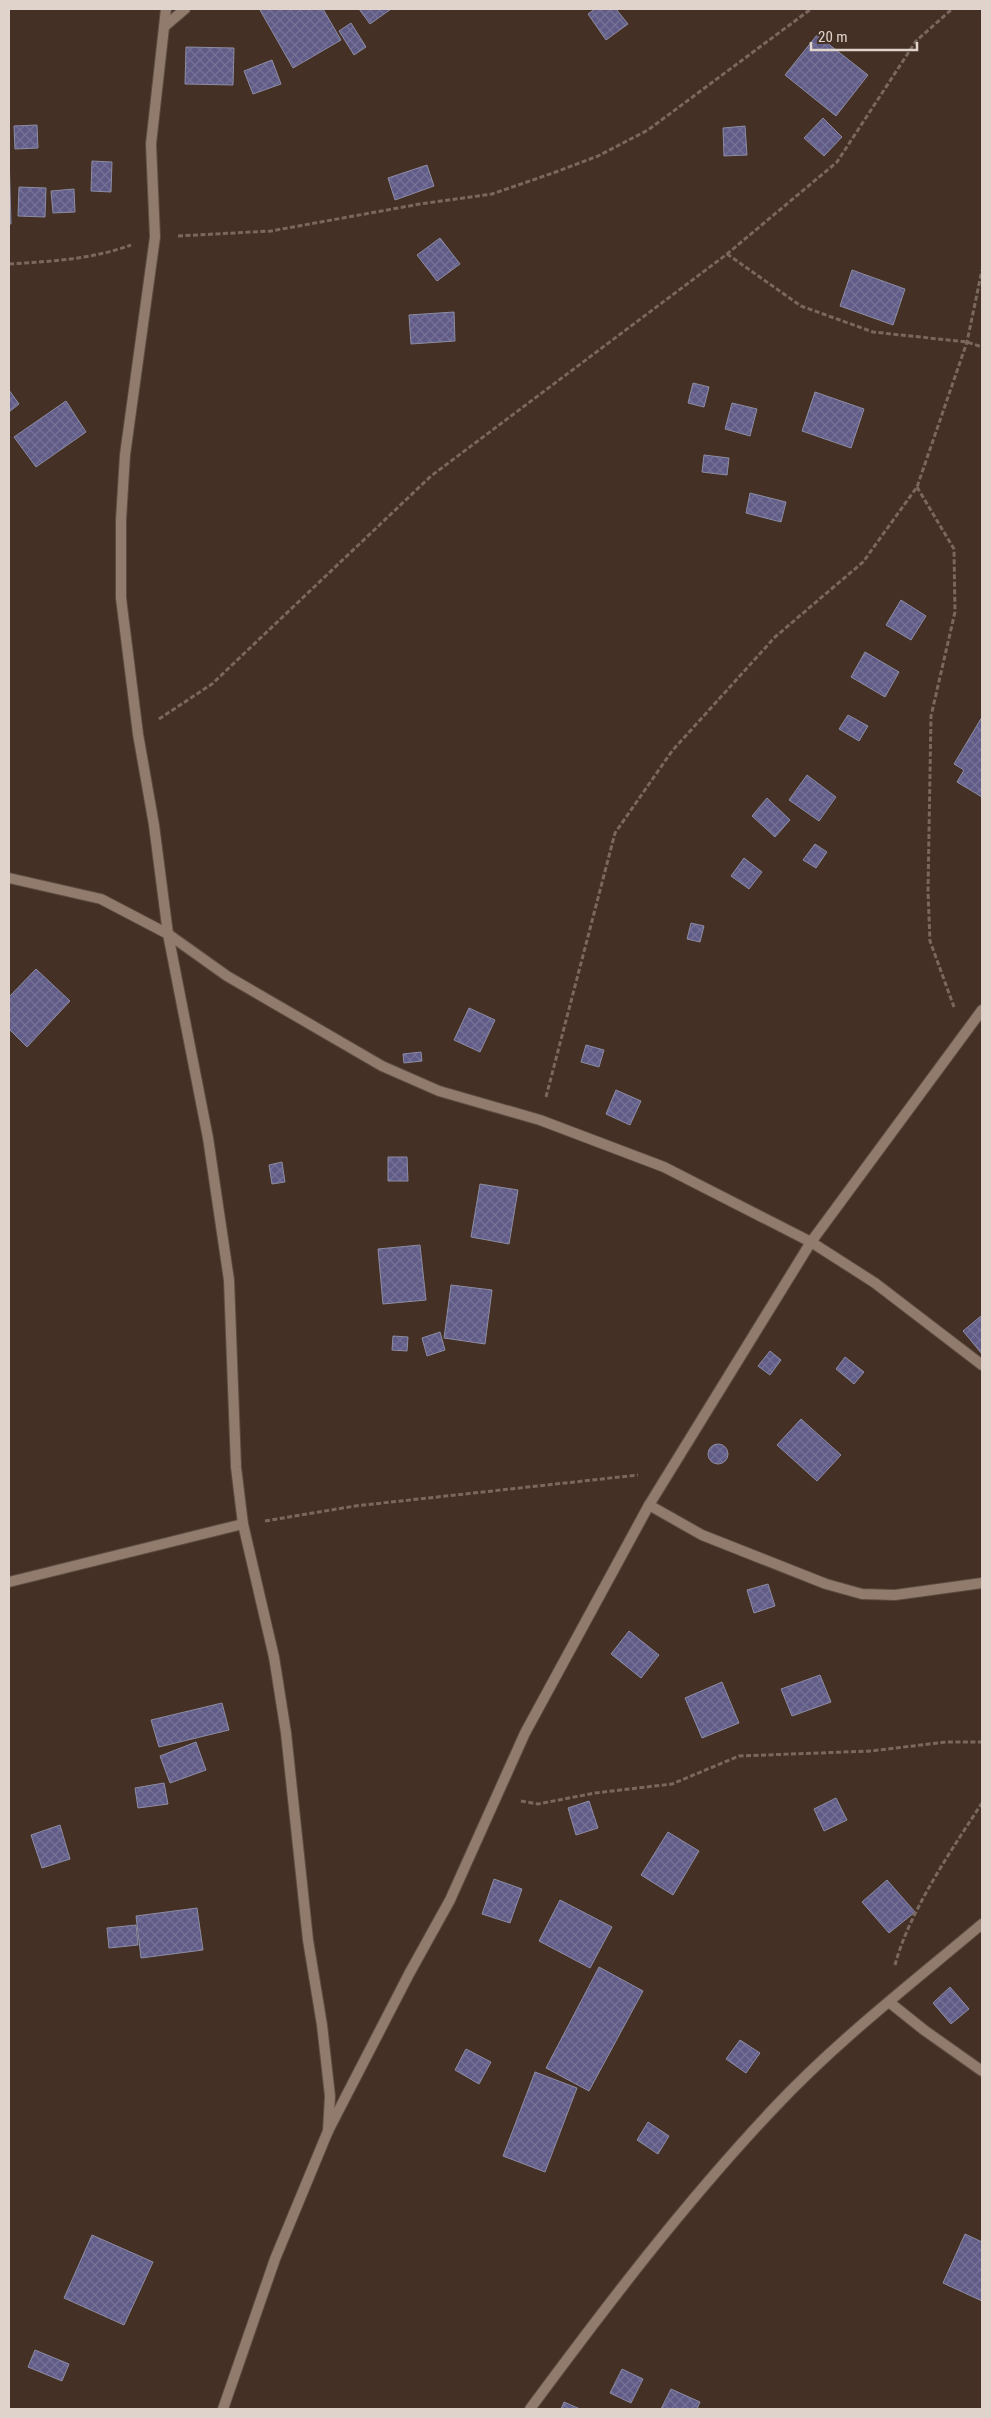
<svg xmlns="http://www.w3.org/2000/svg" width="991" height="2418" viewBox="0 0 991 2418" font-family="'Roboto Condensed',sans-serif">
	<style>
		.building { fill: url(#building-cross-hatch); stroke: #8d8ca4 }
		.lines { fill: none; stroke-linecap: round; stroke-linejoin: round }
		.street-casing { stroke: #5d4c42; stroke-width: 12 }
		.path { stroke: #7a685e; stroke-width: 3; stroke-dasharray: 5 2.5; stroke-linecap: butt }
		.street { stroke: #917b6c; stroke-width: 10 }
	</style>
	<defs>
		<pattern id="building-cross-hatch" width="8" height="8" patternUnits="userSpaceOnUse" patternTransform="scale(1.25)"><rect width="8" height="8" fill="#605c87"/><path d="M0 0l8 8M0 8l8-8" fill="none" stroke="#767297"/></pattern>
	</defs>
	<rect width="100%" height="100%" fill="#443024"/>
	<g class="building">
		<polygon points="263,9 323,9 341,40 293,68 260,10"/>
		<polygon points="359,9 391,9 370,24"/>
		<polygon points="595,9 616,9 628,24 606,40 588,14"/>
		<polygon points="351,23 366,47 354,55 339,31"/>
		<polygon points="817,35 868,75 836,116 785,75"/>
		<polygon points="186,47 234,48 233,85 185,84"/>
		<polygon points="272,60 281,84 253,94 244,71"/>
		<polygon points="823,118 842,137 824,156 804,138"/>
		<polygon points="37,125 38,148 15,149 14,126"/>
		<polygon points="745,126 747,155 724,156 723,128"/>
		<polygon points="9,153 11,224 9,224"/>
		<polygon points="92,161 112,162 111,192 91,191"/>
		<polygon points="427,165 434,186 395,200 388,178"/>
		<polygon points="19,187 46,188 45,217 18,216"/>
		<polygon points="74,189 75,212 53,213 51,191"/>
		<polygon points="440,238 460,264 437,281 417,255"/>
		<polygon points="852,270 905,289 893,325 840,306"/>
		<polygon points="454,312 455,341 411,344 409,315"/>
		<polygon points="693,383 709,387 704,407 688,403"/>
		<polygon points="9,390 19,404 9,412"/>
		<polygon points="815,392 864,409 851,448 802,431"/>
		<polygon points="66,401 86,432 36,467 14,437"/>
		<polygon points="732,403 757,409 750,436 725,429"/>
		<polygon points="704,455 729,458 727,475 702,472"/>
		<polygon points="750,493 786,502 781,522 746,513"/>
		<polygon points="901,600 926,616 911,640 886,625"/>
		<polygon points="865,652 899,672 885,697 851,677"/>
		<polygon points="848,715 868,726 859,741 839,729"/>
		<polygon points="982,717 982,797 957,782 964,770 954,764"/>
		<polygon points="807,775 836,797 819,821 789,800"/>
		<polygon points="767,798 790,820 775,837 752,816"/>
		<polygon points="815,844 827,852 816,868 803,860"/>
		<polygon points="744,858 762,872 749,889 731,876"/>
		<polygon points="691,923 704,926 700,942 687,939"/>
		<polygon points="36,969 70,1001 27,1047 9,1029 9,997"/>
		<polygon points="469,1008 495,1020 480,1052 454,1040"/>
		<polygon points="586,1045 604,1050 599,1067 581,1062"/>
		<polygon points="421,1052 422,1061 404,1063 403,1054"/>
		<polygon points="616,1090 641,1101 630,1125 606,1114"/>
		<polygon points="388,1157 407,1157 408,1181 388,1181"/>
		<polygon points="282,1162 285,1182 272,1184 269,1165"/>
		<polygon points="480,1184 518,1190 509,1244 471,1237"/>
		<polygon points="420,1245 426,1300 383,1304 378,1249"/>
		<polygon points="451,1285 492,1290 485,1344 444,1338"/>
		<polygon points="981,1316 982,1318 982,1354 963,1331"/>
		<polygon points="440,1332 445,1350 427,1356 422,1338"/>
		<polygon points="393,1336 408,1337 407,1351 392,1350"/>
		<polygon points="770,1351 781,1360 770,1375 758,1366"/>
		<polygon points="845,1357 864,1372 854,1384 836,1369"/>
		<polygon points="801,1419 841,1455 817,1481 777,1445"/>
		<circle cx="718" cy="1454" r="10"/>
		<polygon points="768,1584 775,1606 754,1613 747,1590"/>
		<polygon points="629,1631 659,1655 641,1678 611,1654"/>
		<polygon points="820,1675 831,1702 792,1716 781,1689"/>
		<polygon points="722,1682 739,1723 702,1738 685,1698"/>
		<polygon points="222,1703 229,1730 159,1747 151,1720"/>
		<polygon points="196,1742 206,1770 170,1783 160,1756"/>
		<polygon points="164,1783 168,1804 138,1808 135,1788"/>
		<polygon points="836,1798 847,1820 824,1831 814,1809"/>
		<polygon points="589,1801 598,1828 576,1835 568,1808"/>
		<polygon points="60,1825 70,1859 42,1868 31,1835"/>
		<polygon points="668,1832 699,1851 673,1895 641,1875"/>
		<polygon points="494,1879 522,1889 510,1923 482,1914"/>
		<polygon points="887,1880 915,1912 889,1933 862,1902"/>
		<polygon points="560,1900 612,1927 590,1968 539,1941"/>
		<polygon points="197,1908 203,1950 141,1958 136,1916"/>
		<polygon points="136,1925 138,1945 109,1948 107,1928"/>
		<polygon points="599,1967 643,1991 589,2091 546,2068"/>
		<polygon points="950,1987 969,2009 951,2024 933,2003"/>
		<polygon points="740,2040 760,2053 746,2073 726,2059"/>
		<polygon points="466,2049 491,2062 479,2084 455,2070"/>
		<polygon points="535,2072 577,2088 545,2172 503,2156"/>
		<polygon points="648,2122 669,2136 658,2154 637,2140"/>
		<polygon points="965,2234 982,2242 982,2301 943,2283"/>
		<polygon points="92,2235 153,2262 124,2325 64,2298"/>
		<polygon points="35,2350 69,2364 62,2381 28,2367"/>
		<polygon points="622,2369 643,2379 631,2403 610,2393"/>
		<polygon points="671,2389 700,2402 697,2409 661,2409"/>
		<polygon points="564,2402 580,2409 561,2409"/>
	</g>
	<g class="lines">
		<g class="street-casing">
			<g id="street">
				<polyline points="166,9 151,144 155,237 125,455 121,520 121,598 138,734 154,825 168,934 208,1138 229,1280 236,1467 243,1524 274,1657 286,1733 308,1940 322,2025 330,2096 328,2131"/>
				<polyline points="165,26 185,9"/>
				<polyline points="9,878 101,899 168,934 227,976 382,1066 439,1091 540,1120 664,1167 811,1242 875,1283 982,1365"/>
				<polyline points="649,1505 702,1535 826,1584 862,1594 895,1595 982,1583"/>
				<polyline points="9,1582 243,1524"/>
				<polyline points="889,2002 924,2030 982,2071"/>
				<polyline points="223,2409 275,2259 328,2131 409,1974 450,1900 525,1733 649,1505 811,1242 982,1010"/>
				<path d="M530 2409C607 2305 686 2201 775 2107 838 2040 912 1983 982 1924"/>
			</g>
		</g>
		<g class="path">
			<polyline points="178,236 271,231 420,204 492,194 553,173 598,156 648,130 811,9"/>
			<polyline points="727,254 801,306 873,332 967,342 982,347"/>
			<path d="M9 264C52 261 89 260 131 245"/>
			<polyline points="917,487 954,549 955,612 931,716 928,891 930,941 954,1007"/>
			<polyline points="159,719 212,684 431,476 727,254 837,162 916,41 952,9"/>
			<polyline points="546,1097 615,833 672,751 775,637 863,562 917,487 967,342 982,270"/>
			<polyline points="265,1521 355,1506 638,1475"/>
			<polyline points="521,1801 538,1804 595,1793 672,1784 739,1756 871,1751 946,1742 982,1742"/>
			<path d="M895 1965C909 1912 952 1849 982 1803"/>
		</g>
		<use href="#street" class="street"/>
	</g>
	<rect width="991" height="2418" fill="none" stroke="#e0d3cc" stroke-width="20"/>
	<path d="M811 42v8h106v-8" fill="none" stroke="#e0d3cc" stroke-width="2.5"/>
	<text x="818" y="42" font-size="15" fill="#e0d3cc" stroke="#443024" stroke-width="4" paint-order="stroke">20 m</text>
</svg>
